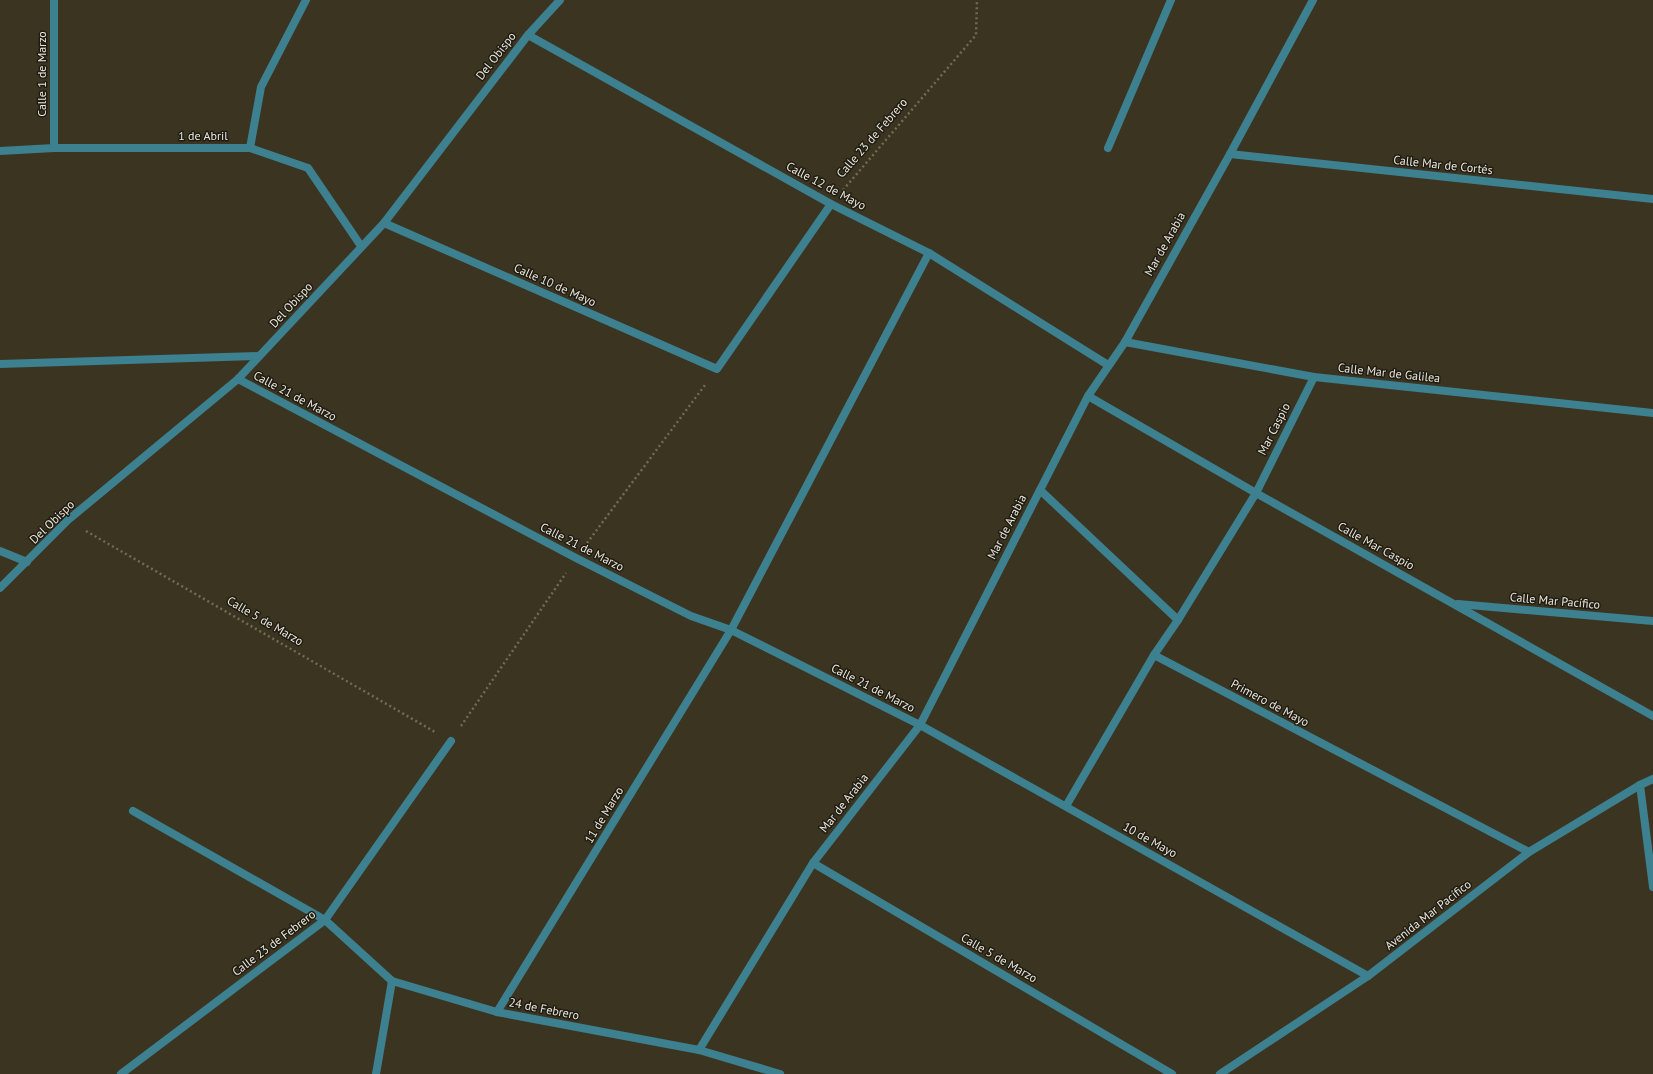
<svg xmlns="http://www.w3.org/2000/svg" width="1653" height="1074" viewBox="0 0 1653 1074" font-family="'PT Sans',sans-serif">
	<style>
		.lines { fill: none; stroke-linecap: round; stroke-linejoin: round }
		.path { stroke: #716b5a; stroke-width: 2.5; stroke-dasharray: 2 3; stroke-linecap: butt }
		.minor { stroke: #3d808f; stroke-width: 8 }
		.tertiary { stroke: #3d808f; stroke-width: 8 }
		.labels { text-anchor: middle; stroke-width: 3; stroke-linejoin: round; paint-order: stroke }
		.street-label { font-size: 12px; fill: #ebe7db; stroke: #1f1c13 }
	</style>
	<rect width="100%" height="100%" fill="#3b3420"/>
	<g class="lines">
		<g class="path">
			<polyline points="843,190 976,35 977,0"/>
			<polyline points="86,531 435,732"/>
			<polyline points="587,543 705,385"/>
			<polyline points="461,726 566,573"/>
		</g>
		<g class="minor">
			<polyline points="54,0 54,148"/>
			<polyline points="528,35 831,204 929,253 1108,365"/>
			<polyline points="250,148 261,87 306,0"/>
			<polyline points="1108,148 1171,0"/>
			<polyline points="0,151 54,148 250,148 308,168 361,246"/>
			<polyline points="1230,154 1653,199"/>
			<polyline points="384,223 717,369 831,204"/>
			<polyline points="1125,342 1314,377 1653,413"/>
			<polyline points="0,364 259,356"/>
			<polyline points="238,379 576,558 691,616 731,630 920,725 1368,976"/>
			<polyline points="1088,396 1256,493 1653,716"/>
			<polyline points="1040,490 1178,620"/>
			<polyline points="0,551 27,562"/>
			<polyline points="0,588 68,520 238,379 384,223 528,35 560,0"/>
			<polyline points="1458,604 1653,621"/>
			<polyline points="1154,655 1529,852"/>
			<polyline points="1640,785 1653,887"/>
			<polyline points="1066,806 1154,655 1178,620 1256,493 1314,377"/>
			<polyline points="133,811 325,920"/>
			<polyline points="813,863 1172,1074"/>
			<polyline points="497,1012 731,630 929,253"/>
			<polyline points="699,1050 813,863 920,725 1088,396 1125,342 1230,154 1313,0"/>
			<polyline points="121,1074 325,920 451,741"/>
			<polyline points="376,1074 392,981"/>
			<polyline points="1220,1074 1368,976 1529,852 1640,785 1653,779"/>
		</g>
		<polyline class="tertiary" points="325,920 392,981 497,1012 699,1050 780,1074"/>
	</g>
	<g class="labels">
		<g class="street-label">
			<text transform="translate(496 56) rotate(-52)" y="4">Del Obispo</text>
			<text transform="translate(42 74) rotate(-90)" y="4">Calle 1 de Marzo</text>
			<text x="203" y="140">1 de Abril</text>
			<text transform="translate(872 138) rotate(-49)" y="4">Calle 23 de Febrero</text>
			<text transform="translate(1443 165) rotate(6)" y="4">Calle Mar de Cortés</text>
			<text transform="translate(826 186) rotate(28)" y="4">Calle 12 de Mayo</text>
			<text transform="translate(1165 244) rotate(-61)" y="4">Mar de Arabia</text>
			<text transform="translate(555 285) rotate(24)" y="4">Calle 10 de Mayo</text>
			<text transform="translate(291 305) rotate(-47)" y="4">Del Obispo</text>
			<text transform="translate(1389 373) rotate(6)" y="4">Calle Mar de Galilea</text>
			<text transform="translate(295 396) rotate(28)" y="4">Calle 21 de Marzo</text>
			<text transform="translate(1274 429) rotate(-63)" y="4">Mar Caspio</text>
			<text transform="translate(52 522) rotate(-44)" y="4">Del Obispo</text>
			<text transform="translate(1007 527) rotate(-63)" y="4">Mar de Arabia</text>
			<text transform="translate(1376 546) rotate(29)" y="4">Calle Mar Caspio</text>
			<text transform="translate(582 547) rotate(27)" y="4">Calle 21 de Marzo</text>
			<text transform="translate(1555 601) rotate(5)" y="4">Calle Mar Pacífico</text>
			<text transform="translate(265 621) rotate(30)" y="4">Calle 5 de Marzo</text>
			<text transform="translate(873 688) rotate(27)" y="4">Calle 21 de Marzo</text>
			<text transform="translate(1270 703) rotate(28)" y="4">Primero de Mayo</text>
			<text transform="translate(844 803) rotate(-52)" y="4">Mar de Arabia</text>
			<text transform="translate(604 815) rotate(-59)" y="4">11 de Marzo</text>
			<text transform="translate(1150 840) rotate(29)" y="4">10 de Mayo</text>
			<text transform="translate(1428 915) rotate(-38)" y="4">Avenida Mar Pacífico</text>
			<text transform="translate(274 943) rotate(-37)" y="4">Calle 23 de Febrero</text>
			<text transform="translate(999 958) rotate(30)" y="4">Calle 5 de Marzo</text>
			<text transform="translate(544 1009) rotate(11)" y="4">24 de Febrero</text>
		</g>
	</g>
</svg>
